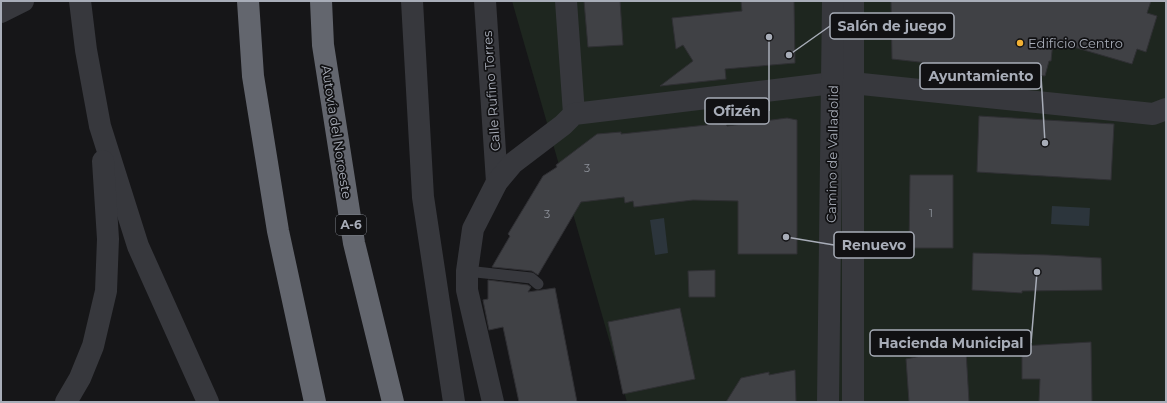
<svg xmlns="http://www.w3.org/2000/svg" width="1167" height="403" viewBox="0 0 1167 403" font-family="Montserrat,sans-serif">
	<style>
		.green { fill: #1e261f }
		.water { fill: #2c353c }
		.building { fill: #404145; stroke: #303034 }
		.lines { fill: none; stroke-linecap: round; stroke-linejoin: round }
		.service { stroke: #37383d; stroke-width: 11 }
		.minor { stroke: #37383d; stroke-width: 22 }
		.tertiary { stroke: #37383d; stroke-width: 22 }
		.motorway { stroke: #63666e; stroke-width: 22 }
		.poi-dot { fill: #f2b134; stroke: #111113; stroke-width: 1.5 }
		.labels { text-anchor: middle; stroke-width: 3.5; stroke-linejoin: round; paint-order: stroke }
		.number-label { font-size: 11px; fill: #8e929b }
		.shield { fill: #111113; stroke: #7b7e86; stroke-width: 1 }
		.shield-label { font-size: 12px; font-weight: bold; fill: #a8adb8 }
		.poi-label { font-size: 13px; fill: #a8adb8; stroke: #111113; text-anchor: start }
		.street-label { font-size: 13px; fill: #a8adb8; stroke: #111113 }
		.leader { fill: none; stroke: #a8adb8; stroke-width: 1.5 }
		.callout-dot { fill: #a8adb8; stroke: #111113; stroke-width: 1.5 }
		.callout { fill: #111113; stroke: #a8adb8; stroke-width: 1.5 }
		.callout-label { font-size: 14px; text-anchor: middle; font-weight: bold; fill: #a8adb8 }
	</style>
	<rect width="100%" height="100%" fill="#161618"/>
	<polygon class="green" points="512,1 1166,1 1166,402 627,402"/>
	<g class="water">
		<polygon points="1052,206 1090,208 1089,226 1051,224"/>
		<polygon points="664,218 668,253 655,255 650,220"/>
	</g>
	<g class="building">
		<polygon points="584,1 620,1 623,45 588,47"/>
		<polygon points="741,1 794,1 795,63 725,69 726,79 660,86 693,61 683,45 676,49 672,18 742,11"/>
		<polygon points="891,1 1151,1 1147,13 1157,16 1146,52 1137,49 1132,64 1053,41 1051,61 1049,61 1045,76 892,59"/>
		<polygon points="979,116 1114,124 1111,180 977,172"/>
		<polygon points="787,118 797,120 797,254 738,254 738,201 693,200 634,207 633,201 625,203 624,197 581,202 538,275 532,271 492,267 510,236 508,234 543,176 557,167 556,165 597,134 621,132 621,134 726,123 727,126"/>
		<polygon points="910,175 953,175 953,248 909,248"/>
		<polygon points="973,253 1048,255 1101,258 1102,290 1022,291 1022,293 972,290"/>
		<polygon points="715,270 715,297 689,297 688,271"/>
		<polygon points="488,280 528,285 531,287 528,292 555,288 577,402 519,402 503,327 489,330 483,300 488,299"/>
		<polygon points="680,308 695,379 623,394 608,322"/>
		<polygon points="1091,342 1092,402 1039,402 1040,379 1022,379 1022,346"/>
		<polygon points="966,351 969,402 909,402 906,359 926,355"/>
		<polygon points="795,370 796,402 726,402 741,378 769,372 769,375"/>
	</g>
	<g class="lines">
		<polyline class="service" points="467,271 531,278 538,284"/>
		<g class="minor">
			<polyline points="80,1 86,50 100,126 138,246 208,402"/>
			<polyline points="412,1 423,197 454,402"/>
			<polyline points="485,1 497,182"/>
			<polyline points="566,1 574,114"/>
			<polyline points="1,12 23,1"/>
			<polyline points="66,402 80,378 93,346 106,291 108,239 103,161"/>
			<polyline points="493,402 467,290 467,271 473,229 497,182 513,163 563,125 574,114 833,83 852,83 1153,114 1166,109"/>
		</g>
		<g class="tertiary">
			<polyline points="853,1 853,402"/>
			<polyline points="828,402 833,1"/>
		</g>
		<g class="motorway">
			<polyline points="248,1 253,76 278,231 315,402"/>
			<polyline points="321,1 323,45 354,243 393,402"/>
		</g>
	</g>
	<circle class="poi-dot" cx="1020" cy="43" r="4"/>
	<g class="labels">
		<g class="number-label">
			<text x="587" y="172">3</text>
			<text x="931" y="217">1</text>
			<text x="547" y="218">3</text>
		</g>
		<rect class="shield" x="336" y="215" width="30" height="20" rx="3"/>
		<g class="shield-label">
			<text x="351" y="229">A-6</text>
		</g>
		<g class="poi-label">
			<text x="1028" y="48">Edificio Centro</text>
		</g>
		<g class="street-label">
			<text transform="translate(491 91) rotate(-94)" y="5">Calle Rufino Torres</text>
			<text transform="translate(337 132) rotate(81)" y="5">Autovía del Noroeste</text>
			<text transform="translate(832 154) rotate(-89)" y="5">Camino de Valladolid</text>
		</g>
	</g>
	<path class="leader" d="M789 55L830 26M1045 143L1041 76M769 37L769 111M786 237L834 245M1037 272L1031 343"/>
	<g class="callout-dot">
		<circle cx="789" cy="55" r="4"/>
		<circle cx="1045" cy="143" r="4"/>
		<circle cx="769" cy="37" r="4"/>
		<circle cx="786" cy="237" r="4"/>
		<circle cx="1037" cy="272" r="4"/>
	</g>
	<g class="callout">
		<rect x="830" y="13" width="124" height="26" rx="4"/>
		<rect x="920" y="63" width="121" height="26" rx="4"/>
		<rect x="705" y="98" width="64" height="26" rx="4"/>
		<rect x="834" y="232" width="80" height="26" rx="4"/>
		<rect x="870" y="330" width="161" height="26" rx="4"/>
	</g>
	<g class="callout-label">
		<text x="892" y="31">Salón de juego</text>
		<text x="981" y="81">Ayuntamiento</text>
		<text x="737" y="116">Ofizén</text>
		<text x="874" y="250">Renuevo</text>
		<text x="951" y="348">Hacienda Municipal</text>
	</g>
	<rect width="1167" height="403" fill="none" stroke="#a8adb8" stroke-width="4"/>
</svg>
